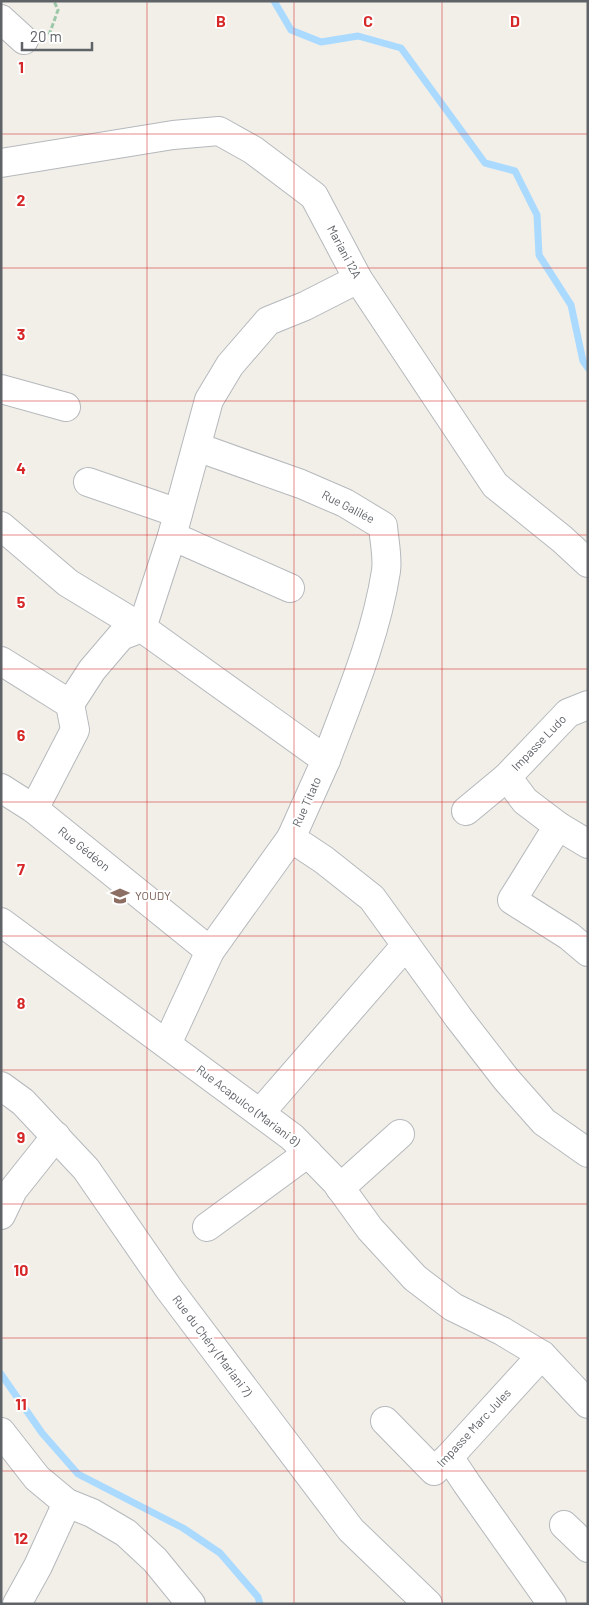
<svg xmlns="http://www.w3.org/2000/svg" width="589" height="1605" viewBox="0 0 589 1605" font-family="Barlow,sans-serif">
	<style>
		.lines { fill: none; stroke-linecap: round; stroke-linejoin: round }
		.stream { stroke: #aadaff; stroke-width: 7 }
		.minor-casing { stroke: #b5b8bc; stroke-width: 30 }
		.path { stroke: #9cc7a9; stroke-width: 3; stroke-dasharray: 5 2.5; stroke-linecap: butt }
		.minor { stroke: #fff; stroke-width: 28 }
		.grid { fill: none; stroke: #d62828; stroke-width: 1; stroke-opacity: 0.55 }
		.labels { text-anchor: middle; stroke-width: 4; stroke-linejoin: round; paint-order: stroke }
		.street-label { font-size: 12px; fill: #5f6368; stroke: #fff }
		.education-label { font-size: 12px; fill: #785e54; stroke: #fff; text-anchor: start }
		.grid-label { font-size: 16px; text-anchor: middle; font-weight: bold; fill: #d62828; stroke: #fff; stroke-width: 4; stroke-linejoin: round; paint-order: stroke }
	</style>
	<rect width="100%" height="100%" fill="#f1efe8"/>
	<g class="lines">
		<g class="stream">
			<polyline points="274,1 291,30 321,42 358,36 401,48 485,163 515,171 537,215 539,255 571,305 583,361 588,368"/>
			<polyline points="1,1374 42,1433 78,1474 183,1528 220,1553 258,1597 260,1604"/>
		</g>
		<g class="minor-casing">
			<g id="minor">
				<polyline points="1,19 24,40"/>
				<polyline points="1,163 173,135 219,131 253,150 314,196 358,279 495,485 562,539 588,563"/>
				<polyline points="1,389 66,407"/>
				<path d="M197 447 301 484 345 503 383 526C384 540 388 557 386 571 376 636 349 699 326 760"/>
				<polyline points="88,482 178,513"/>
				<polyline points="1,526 68,583 142,628 326,760 291,838 324,860 372,898 458,1017 506,1079 544,1122 588,1153"/>
				<polyline points="172,536 290,588"/>
				<polyline points="1,661 70,704"/>
				<polyline points="588,705 568,713 507,777 525,801 558,826 588,844"/>
				<polyline points="1,788 34,809 210,951"/>
				<polyline points="34,809 75,730 70,704 92,670 121,636 142,628 172,536 209,400 230,365 268,321 305,306 358,279"/>
				<polyline points="466,811 507,777"/>
				<polyline points="558,826 512,900 569,936 588,952"/>
				<polyline points="1,922 292,1137 336,1182 370,1229 415,1278 453,1307 502,1331 542,1355 588,1404"/>
				<polyline points="167,1044 210,951 291,838"/>
				<polyline points="1,1086 23,1102 86,1169 169,1289 351,1530 428,1604"/>
				<polyline points="260,1113 406,945"/>
				<polyline points="340,1188 400,1134"/>
				<polyline points="1,1215 13,1190 56,1136"/>
				<polyline points="207,1227 308,1153"/>
				<polyline points="385,1421 434,1471 449,1457 542,1355"/>
				<polyline points="1,1432 37,1478 67,1503 92,1513 126,1533 155,1560 191,1604"/>
				<polyline points="449,1457 467,1484 552,1604"/>
				<polyline points="564,1525 588,1548"/>
				<polyline points="17,1604 38,1566 67,1503"/>
			</g>
		</g>
		<polyline class="path" points="49,35 58,10 54,1"/>
		<use href="#minor" class="minor"/>
	</g>
	<path class="grid" d="M147 1V1604M294 1V1604M442 1V1604M1 134H588M1 268H588M1 401H588M1 535H588M1 669H588M1 802H588M1 936H588M1 1070H588M1 1204H588M1 1338H588M1 1471H588"/>
	<defs>
		<g id="school-bare" transform="scale(1.5)"><path d="M0-5L7-2L0 1L-7-2ZM-4 1L0 2.5L4 1V4Q0 6-4 4Z" fill="#8d6e63" stroke="#fff" stroke-width="2.5" paint-order="stroke"/></g>
	</defs>
	<g fill-rule="evenodd">
		<use href="#school-bare" x="120" y="896"/>
	</g>
	<g class="labels">
		<g class="street-label">
			<text transform="translate(344 252) rotate(62)" y="4">Mariani 12A</text>
			<text transform="translate(348 507) rotate(27)" y="4">Rue Galilée</text>
			<text transform="translate(539 743) rotate(-46)" y="4">Impasse Ludo</text>
			<text transform="translate(307 802) rotate(-66)" y="4">Rue Titato</text>
			<text transform="translate(84 849) rotate(39)" y="4">Rue Gédéon</text>
			<text transform="translate(248 1106) rotate(37)" y="4">Rue Acapulco (Mariani 8)</text>
			<text transform="translate(212 1346) rotate(53)" y="4">Rue du Chéry (Mariani 7)</text>
			<text transform="translate(474 1428) rotate(-47)" y="4">Impasse Marc Jules</text>
		</g>
		<g class="education-label">
			<text x="135" y="900">YOUDY</text>
		</g>
	</g>
	<g class="grid-label">
		<text x="221" y="27">B</text>
		<text x="368" y="27">C</text>
		<text x="515" y="27">D</text>
		<text x="21" y="73">1</text>
		<text x="21" y="206">2</text>
		<text x="21" y="340">3</text>
		<text x="21" y="474">4</text>
		<text x="21" y="608">5</text>
		<text x="21" y="741">6</text>
		<text x="21" y="875">7</text>
		<text x="21" y="1009">8</text>
		<text x="21" y="1143">9</text>
		<text x="21" y="1276">10</text>
		<text x="21" y="1410">11</text>
		<text x="21" y="1544">12</text>
	</g>
	<rect width="589" height="1605" fill="none" stroke="#5f6368" stroke-width="5"/>
	<path d="M22 42v8h70v-8" fill="none" stroke="#5f6368" stroke-width="2.5"/>
	<text x="30" y="42" font-size="15" fill="#5f6368" stroke="#ffffff" stroke-width="4" paint-order="stroke">20 m</text>
</svg>
